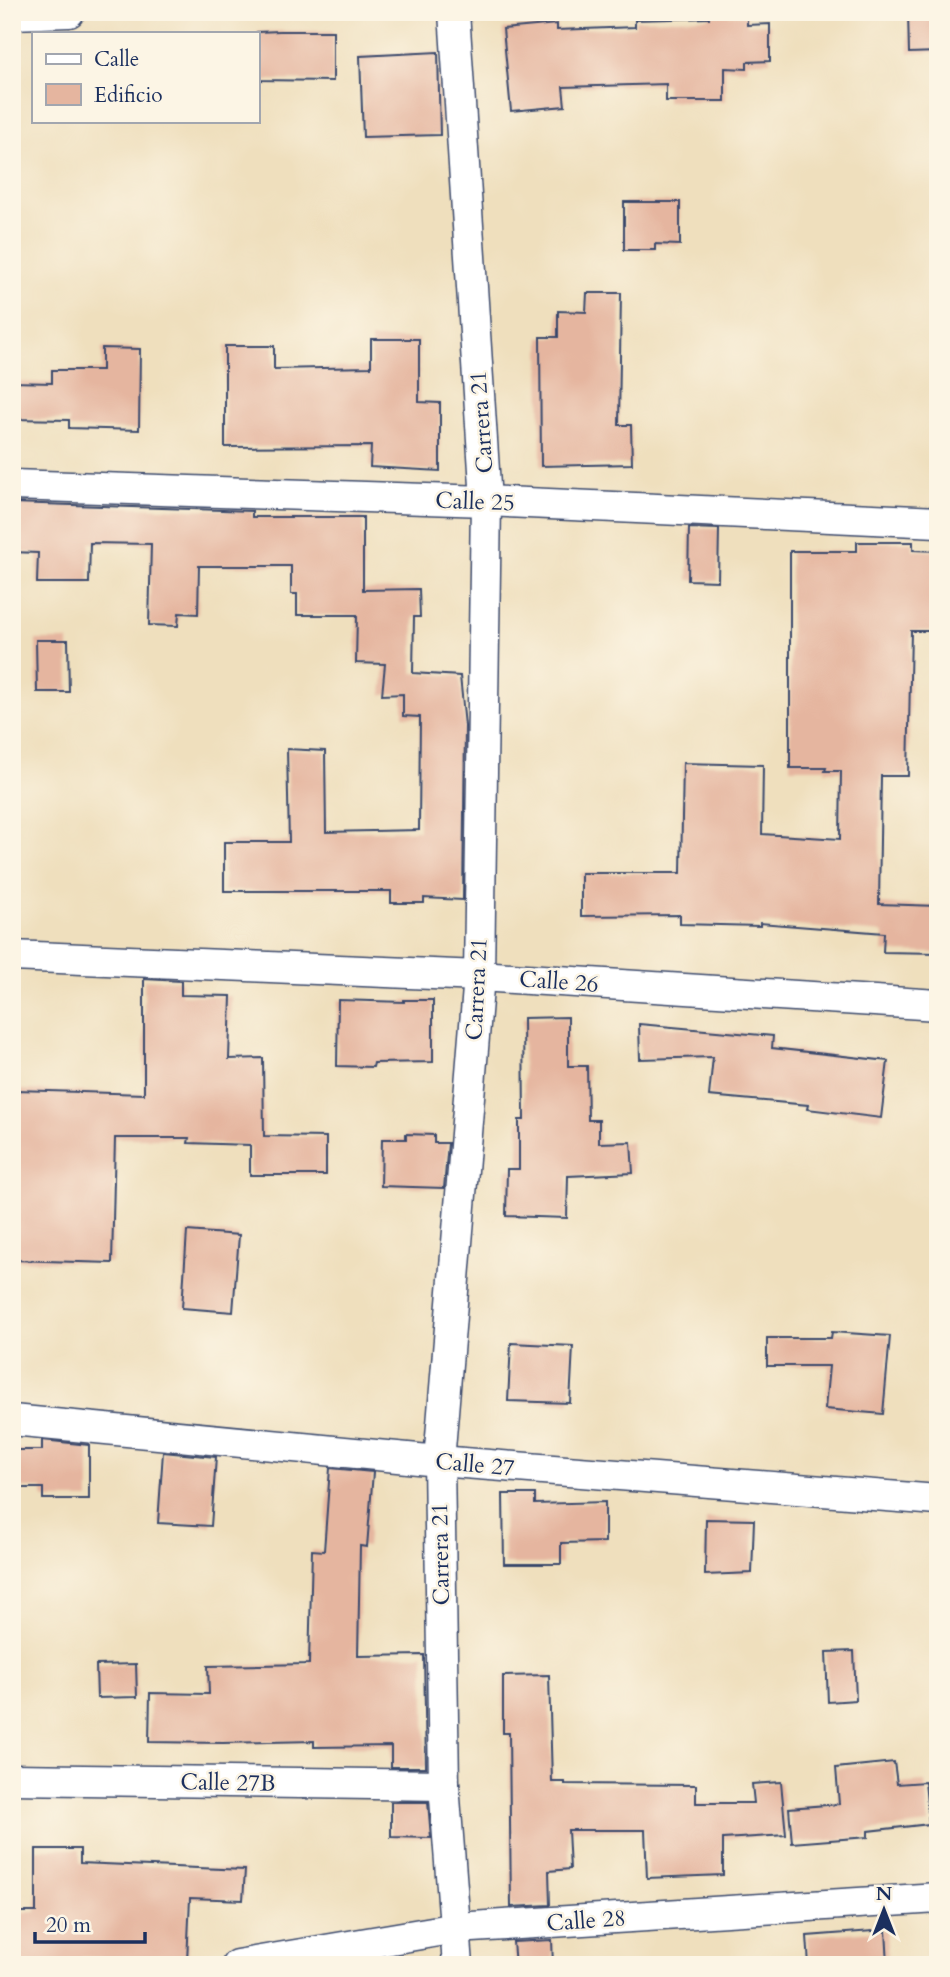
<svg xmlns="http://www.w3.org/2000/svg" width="950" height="1977" viewBox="0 0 950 1977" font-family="Cardo,serif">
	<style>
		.building { fill: #e5b59f }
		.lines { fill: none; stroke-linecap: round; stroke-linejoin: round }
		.street-casing { stroke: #3b496c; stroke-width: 33 }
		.street { stroke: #fff; stroke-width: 30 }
		.labels { text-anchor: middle; stroke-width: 5; stroke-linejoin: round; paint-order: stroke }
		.street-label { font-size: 23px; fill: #1b2f5e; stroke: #fcf5e5 }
	</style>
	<rect width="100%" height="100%" fill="#fcf5e5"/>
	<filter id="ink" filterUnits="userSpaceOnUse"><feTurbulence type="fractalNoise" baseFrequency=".0143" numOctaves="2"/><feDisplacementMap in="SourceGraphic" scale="14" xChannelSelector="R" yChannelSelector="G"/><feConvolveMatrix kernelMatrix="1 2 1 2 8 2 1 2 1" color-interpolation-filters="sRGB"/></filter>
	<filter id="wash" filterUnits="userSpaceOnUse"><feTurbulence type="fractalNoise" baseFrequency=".00686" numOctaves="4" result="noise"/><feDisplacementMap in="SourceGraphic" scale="28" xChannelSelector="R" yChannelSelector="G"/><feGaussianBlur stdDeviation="1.57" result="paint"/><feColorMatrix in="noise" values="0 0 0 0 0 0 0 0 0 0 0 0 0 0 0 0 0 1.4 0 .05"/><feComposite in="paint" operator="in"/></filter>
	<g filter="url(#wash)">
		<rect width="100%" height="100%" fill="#efdfbd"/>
		<g id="blocks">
			<g class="building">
				<polygon points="908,12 938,12 938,52 909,53"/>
				<polygon points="709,15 747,15 747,25 770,24 770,61 747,62 747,69 725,68 725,101 666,101 666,84 563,87 565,106 511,111 503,29 557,24 557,30 635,27 635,20 709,18"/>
				<polygon points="280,31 333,31 333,81 257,80 257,32"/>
				<polygon points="438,52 440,135 363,137 360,56"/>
				<polygon points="624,202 680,202 680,245 655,244 655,250 624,250"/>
				<polygon points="587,293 621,293 619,425 631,425 632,464 541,466 540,337 558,337 558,311 586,312"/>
				<polygon points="371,339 419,339 419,402 440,403 440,471 370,467 371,446 225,447 225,346 274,346 274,369 371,367"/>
				<polygon points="102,348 140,349 139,430 69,428 69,420 12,419 12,382 52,383 52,370 102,370"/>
				<polygon points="12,503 252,511 252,517 363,517 363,590 419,589 420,617 414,617 413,673 460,676 465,726 463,900 424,898 424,903 391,903 391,891 224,891 224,842 289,842 287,749 325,751 326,832 419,830 420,717 403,716 403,694 382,695 385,664 356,663 357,615 297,615 297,594 291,594 291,566 199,566 198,614 179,613 178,626 149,625 151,544 90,543 89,583 37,583 38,553 12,552"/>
				<polygon points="689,528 719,529 718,581 688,580"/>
				<polygon points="857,542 913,542 913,550 938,551 938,631 911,631 908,776 881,776 879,904 938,906 938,953 883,952 884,933 760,923 760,926 680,924 680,915 581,916 581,873 681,873 683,763 763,765 762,834 840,839 841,771 825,771 826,768 790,768 790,551 857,551"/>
				<polygon points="36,640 68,640 69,692 37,692"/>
				<polygon points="144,979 181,981 181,995 231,996 229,1059 263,1058 264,1136 326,1137 326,1175 250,1175 250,1145 188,1143 189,1138 115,1138 112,1263 12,1260 17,1090 144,1094"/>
				<polygon points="338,1000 404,1002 404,1000 433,1000 433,1062 374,1063 373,1067 337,1066"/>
				<polygon points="568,1017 568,1066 587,1066 588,1120 599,1120 599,1143 631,1142 633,1173 568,1176 567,1218 506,1216 507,1169 519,1169 519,1120 524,1120 523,1018"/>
				<polygon points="639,1024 773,1036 772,1048 888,1061 881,1118 807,1109 808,1105 709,1096 713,1057 640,1059"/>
				<polygon points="406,1134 434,1135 434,1143 448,1143 444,1188 381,1186 382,1139 406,1139"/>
				<polygon points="187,1231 239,1235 233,1312 182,1308"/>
				<polygon points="832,1332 890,1336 883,1414 825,1409 829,1366 767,1366 767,1338 831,1338"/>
				<polygon points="511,1343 573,1346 570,1403 508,1401"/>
				<polygon points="42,1440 89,1445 89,1499 43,1499 43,1488 12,1488 12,1450 42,1450"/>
				<polygon points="163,1452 216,1457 211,1526 158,1523"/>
				<polygon points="330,1468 373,1472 367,1547 360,1546 358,1656 424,1655 426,1767 391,1767 391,1746 314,1747 314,1741 223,1743 149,1742 150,1693 209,1694 208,1666 309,1664 312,1550 324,1551"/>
				<polygon points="503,1494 535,1494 535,1504 605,1502 605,1542 561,1543 561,1564 504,1564"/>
				<polygon points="706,1519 754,1520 752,1573 705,1575"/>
				<polygon points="854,1651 856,1700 828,1702 826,1652"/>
				<polygon points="136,1664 137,1697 97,1698 96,1665"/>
				<polygon points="549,1675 552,1782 565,1782 565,1784 696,1785 696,1803 754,1803 752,1784 781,1782 786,1835 723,1839 723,1875 647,1878 645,1830 568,1830 570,1869 549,1871 550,1905 511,1907 509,1733 503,1733 503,1676"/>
				<polygon points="894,1762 897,1784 925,1782 929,1824 868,1831 868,1837 792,1843 789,1808 839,1804 836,1768"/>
				<polygon points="391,1802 428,1802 431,1838 391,1837"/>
				<polygon points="36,1849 80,1849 80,1863 245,1870 243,1900 190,1898 187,1961 81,1957 81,1962 12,1963 12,1912 36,1912"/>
				<polygon points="886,1930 888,1965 809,1965 807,1936"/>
				<polygon points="552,1940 553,1965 515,1965 513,1942"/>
			</g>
		</g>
	</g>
	<g filter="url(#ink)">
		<use href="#blocks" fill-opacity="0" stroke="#3b496c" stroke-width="2"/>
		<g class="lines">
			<g class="street-casing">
				<g id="street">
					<polyline points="454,12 486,501 479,976 439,1461 444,1785 458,1965"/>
					<polyline points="12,14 69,12"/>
					<polyline points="12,485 486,501 938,522"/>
					<polyline points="12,956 479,976 938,1005"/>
					<polyline points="12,1420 439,1461 938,1500"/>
					<polyline points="12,1779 444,1785"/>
					<polyline points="237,1965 456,1928 938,1898"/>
				</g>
			</g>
			<use href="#street" class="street"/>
		</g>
	</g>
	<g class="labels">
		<g class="street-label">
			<text transform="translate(481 422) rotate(-94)" y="8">Carrera 21</text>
			<text transform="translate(475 501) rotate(2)" y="8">Calle 25</text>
			<text transform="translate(559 981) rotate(4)" y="8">Calle 26</text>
			<text transform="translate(476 989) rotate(-87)" y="8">Carrera 21</text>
			<text transform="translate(475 1464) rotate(5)" y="8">Calle 27</text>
			<text transform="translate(440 1554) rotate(-91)" y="8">Carrera 21</text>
			<text transform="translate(228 1782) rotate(1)" y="8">Calle 27B</text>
			<text transform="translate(586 1920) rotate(-4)" y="8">Calle 28</text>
		</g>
	</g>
	<rect width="950" height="1977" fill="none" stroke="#fcf5e5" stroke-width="42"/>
	<rect x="32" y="32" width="228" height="91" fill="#fcf5e5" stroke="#a2a6af" stroke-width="2"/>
	<rect x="46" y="54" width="35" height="10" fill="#ffffff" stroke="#a2a6af" stroke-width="2"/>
	<text x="94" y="66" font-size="21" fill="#1b2f5e">Calle</text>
	<rect x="46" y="84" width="35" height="21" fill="#e5b59f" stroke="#a2a6af" stroke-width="2"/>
	<text x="94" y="102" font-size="21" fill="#1b2f5e">Edificio</text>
	<g transform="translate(884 1910)" stroke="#fcf5e5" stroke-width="5" paint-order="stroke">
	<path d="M0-5L12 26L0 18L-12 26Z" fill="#1b2f5e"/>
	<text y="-10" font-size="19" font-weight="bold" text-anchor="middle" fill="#1b2f5e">N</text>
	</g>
	<path d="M35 1932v10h110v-10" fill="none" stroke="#1b2f5e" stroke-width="3.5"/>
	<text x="46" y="1932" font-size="21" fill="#1b2f5e" stroke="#fcf5e5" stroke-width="5" paint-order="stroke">20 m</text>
</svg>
